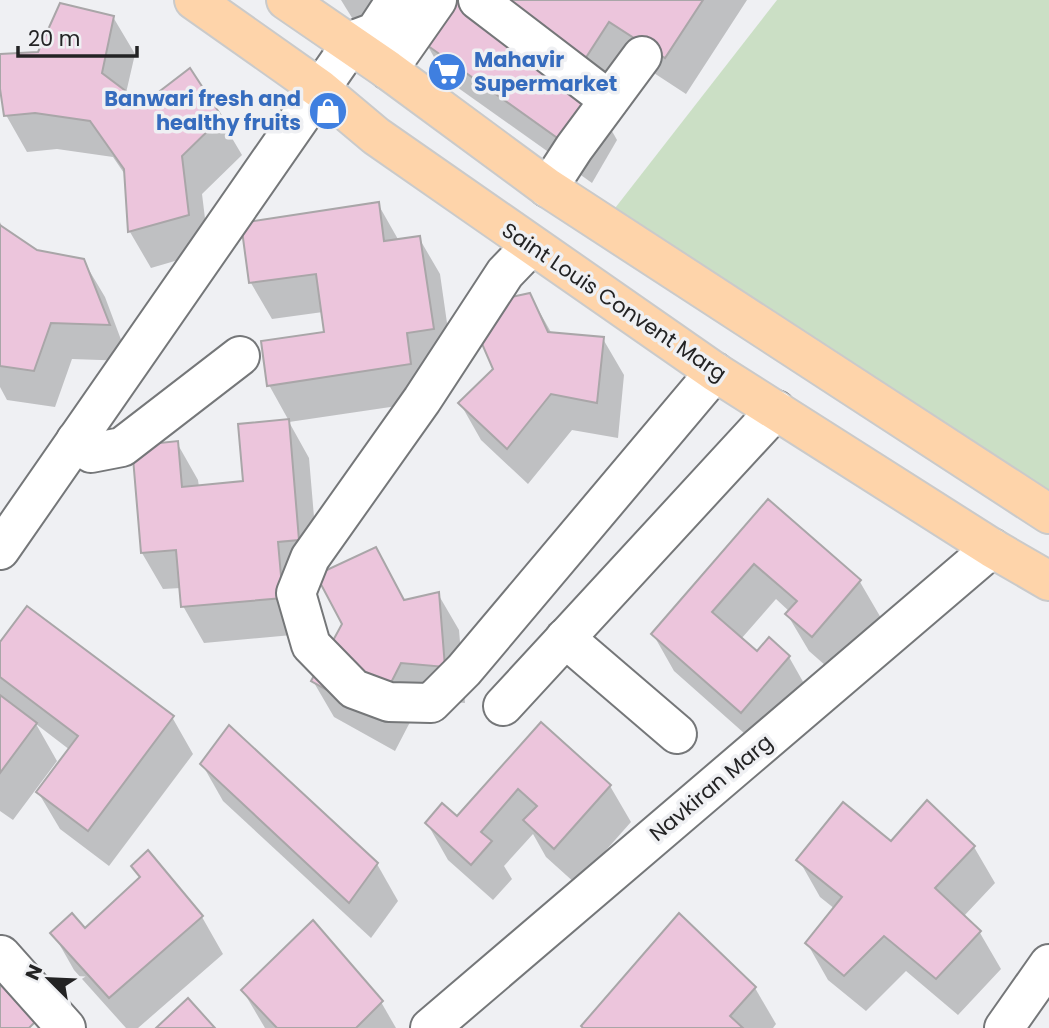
<svg xmlns="http://www.w3.org/2000/svg" width="1049" height="1028" viewBox="0 0 1049 1028" font-family="Poppins,sans-serif">
	<style>
		.green { fill: #cbdfc5 }
		.shadow { fill: #0003 }
		.building { fill: #ecc5dc; stroke: #a9a6a8; stroke-width: 2 }
		.lines { fill: none; stroke-linecap: round; stroke-linejoin: round }
		.minor-casing { stroke: #757779; stroke-width: 42 }
		.major-casing { stroke: #cacaca; stroke-width: 42 }
		.minor { stroke: #fff; stroke-width: 38 }
		.major { stroke: #fed4aa; stroke-width: 38 }
		.labels { text-anchor: middle; stroke-width: 7; stroke-linejoin: round; paint-order: stroke }
		.shop-label { font-size: 21px; font-weight: bold; fill: #366cbe; stroke: #eff0f3; text-anchor: start }
		.street-label { font-size: 21px; fill: #232324; stroke: #eff0f3 }
	</style>
	<rect width="100%" height="100%" fill="#eff0f3"/>
	<polygon class="green" points="777,0 1049,0 1049,527 598,230"/>
	<g class="shadow">
		<polygon points="341,0 394,0 354,21"/>
		<polygon points="488,0 747,0 686,94 631,58 606,94"/>
		<polygon points="113,17 135,54 126,93 143,106 220,118 242,155 202,194 209,251 151,268 130,232 126,176 113,157 57,149 27,152 6,115 0,78 0,56 40,54"/>
		<polygon points="426,43 596,103 617,140 592,183 447,80"/>
		<polygon points="378,204 399,241 419,238 440,274 453,365 431,401 289,422 309,458 319,576 405,602 438,594 459,630 465,703 422,699 395,751 334,717 313,681 344,624 318,577 303,634 204,643 183,606 181,588 163,589 142,553 177,443 198,480 199,487 245,483 240,426 289,421 269,385 326,333 323,312 272,319 251,283"/>
		<polygon points="0,222 3,229 36,252 83,260 105,297 129,361 72,359 55,407 7,400 0,387"/>
		<polygon points="530,295 552,334 603,339 624,375 618,438 572,430 528,484 481,440 460,403 495,369"/>
		<polygon points="769,502 860,582 881,618 834,673 809,651 787,614 790,612 776,599 741,639 757,654 769,640 789,657 810,694 762,749 674,671 653,634"/>
		<polygon points="0,645 172,717 193,754 109,866 60,829 38,792 70,750 36,724 57,761 13,820 0,811"/>
		<polygon points="541,724 610,786 631,822 576,884 546,857 533,834 504,866 512,879 493,900 448,860 427,823 457,819"/>
		<polygon points="202,764 377,864 398,901 371,938 223,801"/>
		<polygon points="891,844 974,847 995,883 963,917 980,933 1001,969 958,1015 906,971 866,1011 828,980 807,943 835,909 820,897 799,860"/>
		<polygon points="148,852 202,917 223,954 138,1028 126,1028 74,970 53,933 85,930 141,879 133,866"/>
		<polygon points="755,988 776,1024 773,1028 585,1028"/>
		<polygon points="243,991 381,1002 396,1028 265,1028"/>
	</g>
	<g class="building">
		<polygon points="450,0 458,0 597,102 570,147 424,43"/>
		<polygon points="494,0 703,0 665,58 609,22 585,59"/>
		<polygon points="60,3 114,16 102,73 143,104 190,68 222,117 182,156 189,215 128,232 124,169 90,121 35,113 4,116 0,89 0,54 38,52"/>
		<polygon points="379,202 384,241 420,236 434,329 407,333 411,364 267,386 261,341 324,332 316,274 249,283 241,223"/>
		<polygon points="0,225 37,250 84,259 110,325 51,323 34,371 0,366"/>
		<polygon points="530,293 548,332 604,337 597,403 551,394 507,449 458,403 493,369 466,307"/>
		<polygon points="289,419 299,540 278,542 283,598 181,607 176,550 141,553 132,446 178,441 182,487 243,481 238,424"/>
		<polygon points="768,499 861,580 812,637 785,614 797,601 754,564 712,612 757,651 769,637 790,656 741,713 651,634"/>
		<polygon points="376,547 404,600 439,592 445,667 401,663 374,716 311,681 342,624 316,575"/>
		<polygon points="27,606 174,716 88,831 36,792 78,736 0,677 0,642"/>
		<polygon points="0,695 37,723 0,773"/>
		<polygon points="541,722 611,785 554,849 523,820 537,806 518,789 481,832 492,841 471,865 425,823 442,803 457,816"/>
		<polygon points="229,725 378,863 349,903 200,764"/>
		<polygon points="927,800 975,846 935,888 981,931 936,979 884,936 844,976 805,943 842,897 796,860 843,802 891,841"/>
		<polygon points="148,850 203,916 109,998 50,933 72,913 85,928 140,877 131,866"/>
		<polygon points="679,913 756,987 730,1016 743,1028 583,1028 581,1026"/>
		<polygon points="313,920 383,1001 356,1028 277,1028 241,990"/>
		<polygon points="0,984 35,1022 29,1028 0,1028"/>
		<polygon points="188,998 215,1028 156,1028"/>
	</g>
	<g class="lines">
		<g class="minor-casing">
			<g id="minor">
				<polyline points="478,0 609,100"/>
				<polyline points="388,70 437,0"/>
				<polyline points="548,188 574,148 642,56"/>
				<polyline points="531,246 505,273 422,400 310,558 296,593 311,645 354,689 389,702 431,703 464,670 715,372"/>
				<polyline points="76,440 91,453 122,447 240,356"/>
				<polyline points="0,550 350,46 359,38 375,32 396,0"/>
				<polyline points="565,638 677,734"/>
				<polyline points="503,706 776,410"/>
				<polyline points="1,955 66,1028"/>
				<polyline points="430,1028 992,548"/>
				<polyline points="1004,1028 1049,964"/>
			</g>
		</g>
		<g class="major-casing">
			<g id="major">
				<polyline points="194,0 320,89 376,136 715,372 992,548 1049,581"/>
				<polyline points="286,0 388,70 548,188 1049,514"/>
			</g>
		</g>
		<use href="#minor" class="minor"/>
		<use href="#major" class="major"/>
	</g>
	<defs>
		<g id="supermarket-disc" transform="scale(2.0125)"><circle r="9.5" fill="#3f7fe0" stroke="#eff0f3"/><path d="M-6-5.5h2.5l.6 2H6L4.5 2H-2.5L-4.4-4H-6ZM-1.5 3.2a1.3 1.3 0 1 0 .1 0ZM3 3.2a1.3 1.3 0 1 0 .1 0Z" fill="#fff"/></g>
		<g id="shop-disc" transform="scale(2.0125)"><circle r="9.5" fill="#3f7fe0" stroke="#eff0f3"/><path d="M-5-2.5h2.3a2.7 3.5 0 0 1 5.4 0H5L5.5 6h-11ZM-1.5-2.5h3a1.5 2.3 0 0 0-3 0Z" fill="#fff"/></g>
	</defs>
	<g fill-rule="evenodd">
		<use href="#supermarket-disc" x="447" y="72"/>
		<use href="#shop-disc" x="328" y="111"/>
	</g>
	<g class="labels">
		<g class="shop-label">
			<text x="474" y="67">Mahavir<tspan x="474" dy="24">Supermarket</tspan></text>
			<text x="301" y="106" text-anchor="end">Banwari fresh and<tspan x="301" dy="24">healthy fruits</tspan></text>
		</g>
		<g class="street-label">
			<text transform="translate(614 302) rotate(34)" y="7">Saint Louis Convent Marg</text>
			<text transform="translate(711 788) rotate(-40)" y="7">Navkiran Marg</text>
		</g>
	</g>
	<g transform="translate(49 979) rotate(294)" stroke="#eff0f3" stroke-width="5" paint-order="stroke">
	<path d="M0-5L12 26L0 18L-12 26Z" fill="#232324"/>
	<text y="-10" font-size="19" font-weight="bold" text-anchor="middle" fill="#232324">N</text>
	</g>
	<path d="M18 46v10h119v-10" fill="none" stroke="#232324" stroke-width="3.5"/>
	<text x="28" y="46" font-size="21" fill="#232324" stroke="#eff0f3" stroke-width="5" paint-order="stroke">20 m</text>
</svg>
